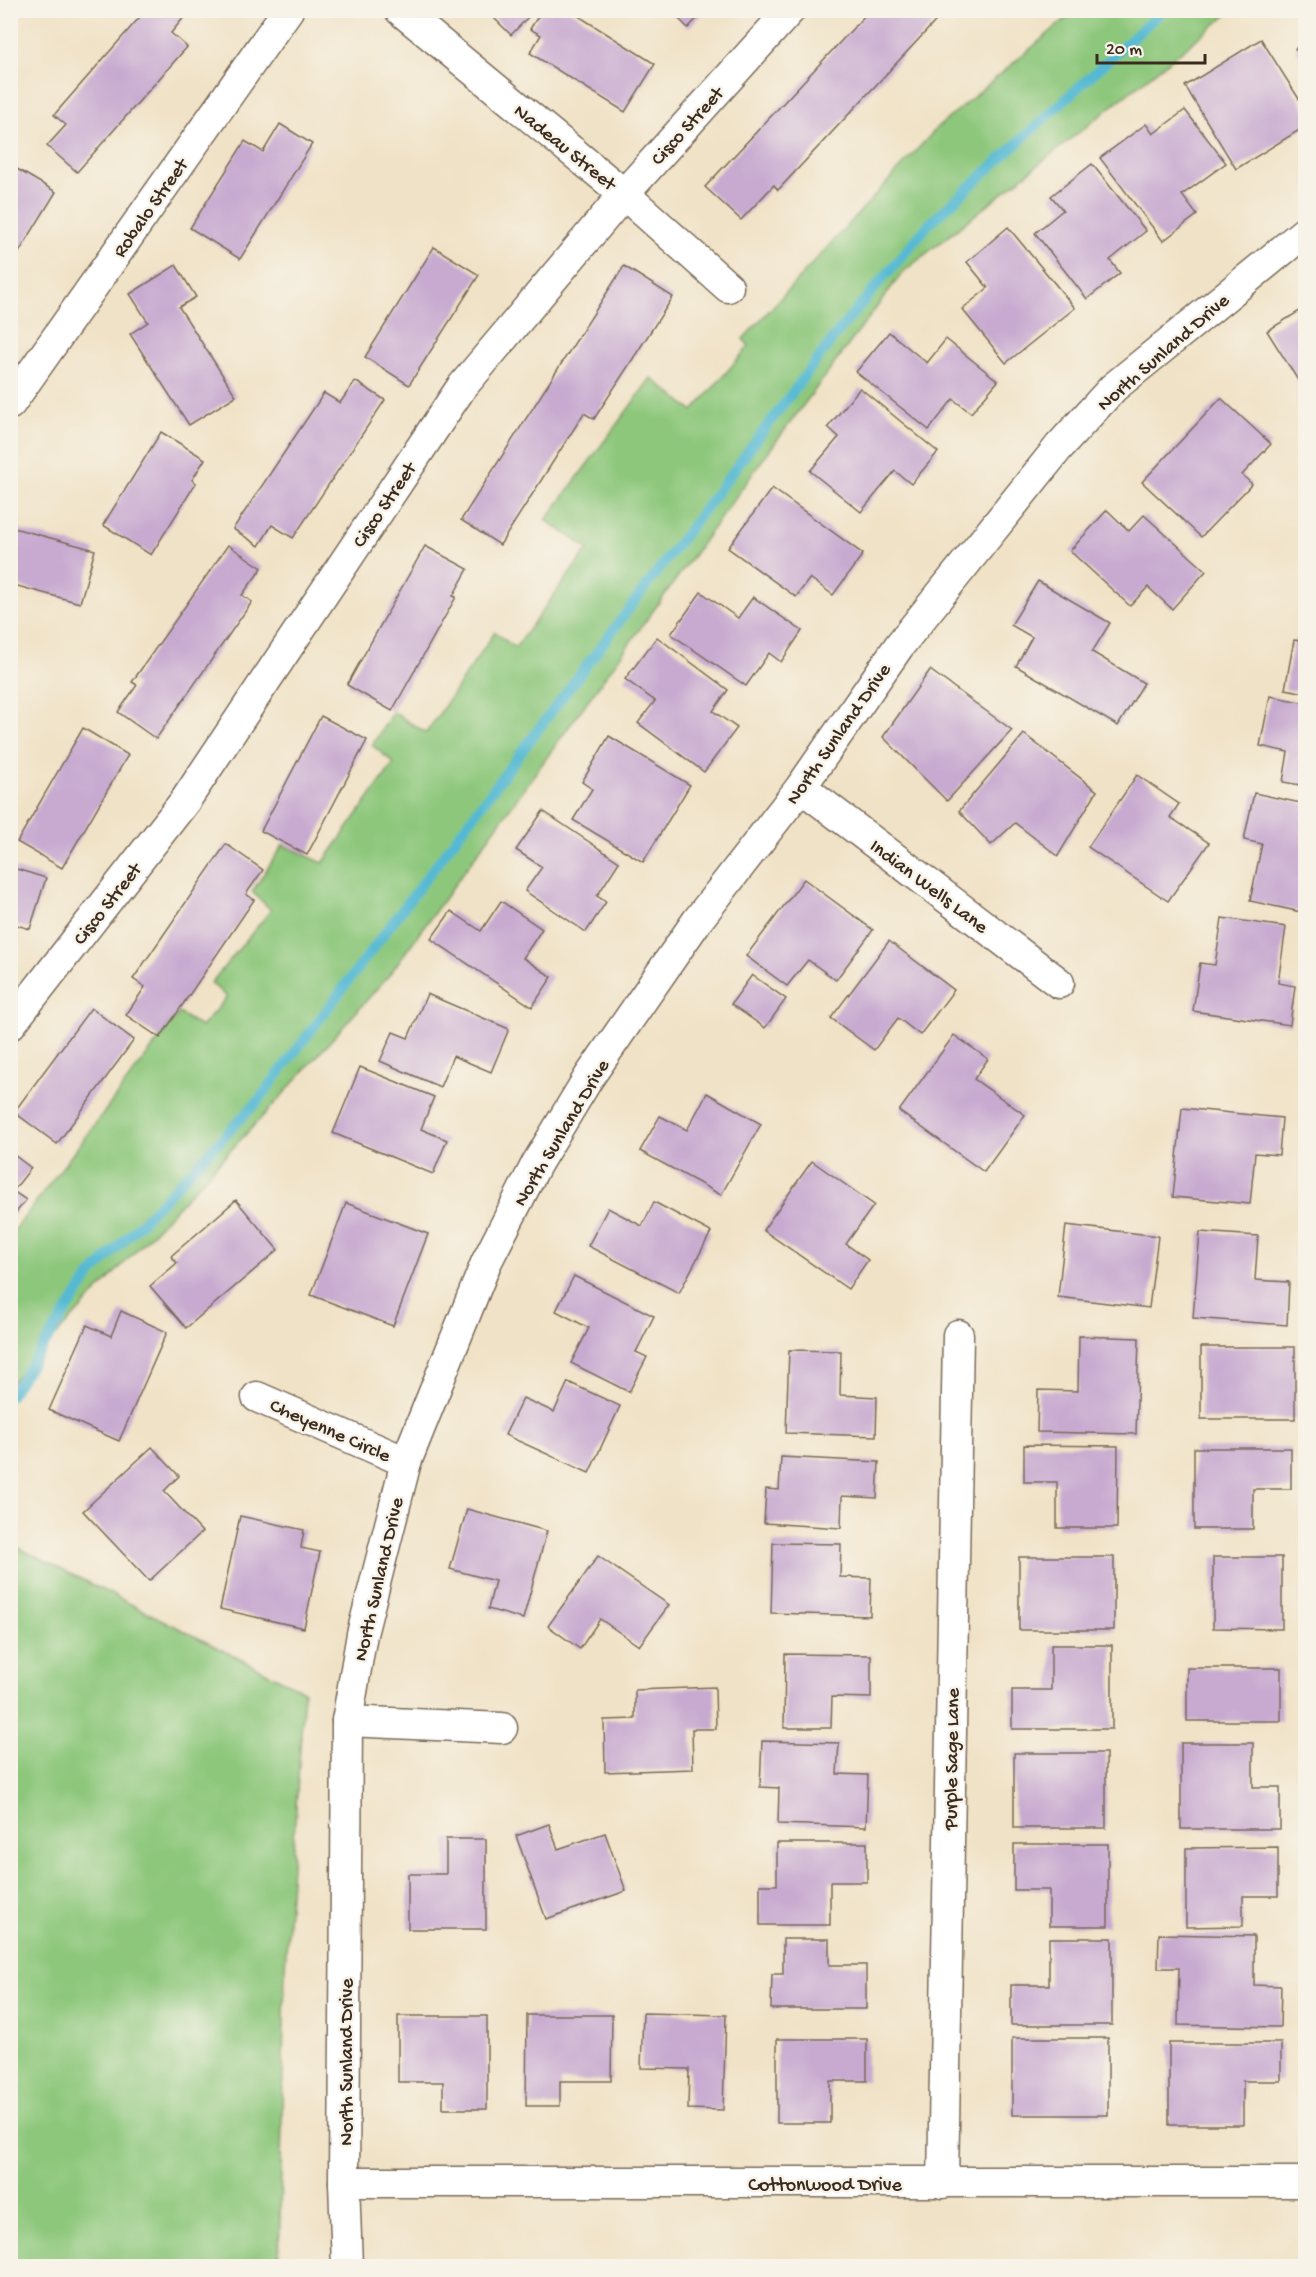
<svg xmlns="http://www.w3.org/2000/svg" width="1316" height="2277" viewBox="0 0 1316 2277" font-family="'Gochi Hand',sans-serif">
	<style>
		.green { fill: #8dc77b; stroke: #64784c; stroke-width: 1.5 }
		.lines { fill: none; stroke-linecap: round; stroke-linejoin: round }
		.stream { stroke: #55b9d3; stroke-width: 10 }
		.building { fill: #c8aad0 }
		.minor-casing { stroke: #7a6a59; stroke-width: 33 }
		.minor { stroke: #fff; stroke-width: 30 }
		.labels { text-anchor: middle; stroke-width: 5; stroke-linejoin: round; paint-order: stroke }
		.street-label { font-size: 20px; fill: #3b2a1e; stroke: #f7f3e8 }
	</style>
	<rect width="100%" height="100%" fill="#f7f3e8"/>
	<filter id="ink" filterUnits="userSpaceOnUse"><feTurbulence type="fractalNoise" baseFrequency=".0167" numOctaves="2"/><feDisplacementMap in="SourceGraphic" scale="12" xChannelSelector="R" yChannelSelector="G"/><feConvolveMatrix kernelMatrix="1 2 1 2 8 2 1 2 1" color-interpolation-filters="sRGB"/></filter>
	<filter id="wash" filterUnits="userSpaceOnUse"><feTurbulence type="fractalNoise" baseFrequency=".008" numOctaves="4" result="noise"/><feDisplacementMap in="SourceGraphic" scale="24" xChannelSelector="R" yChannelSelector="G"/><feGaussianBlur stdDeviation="1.35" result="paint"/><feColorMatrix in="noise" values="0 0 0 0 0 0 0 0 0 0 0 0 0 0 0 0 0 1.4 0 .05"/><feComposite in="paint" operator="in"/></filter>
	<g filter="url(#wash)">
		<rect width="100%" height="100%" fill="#f0e2c6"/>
		<g class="green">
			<polygon points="1076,10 1232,11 903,272 769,451 389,975 279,1099 11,1383 11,1235 179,1013 201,1027 227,997 211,983 271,910 252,892 283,845 323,863 394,763 372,745 393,712 426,733 495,632 515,648 588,549 546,520 651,378 693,411 749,346 743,339 937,128"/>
			<polygon points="11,1544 304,1691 285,1967 279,2266 11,2266"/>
		</g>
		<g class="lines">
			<polyline class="stream" points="10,1396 90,1276 258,1101 838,332 928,225 1163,10"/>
		</g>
		<g id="blocks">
			<g class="building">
				<polygon points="146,10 190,10 171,33 187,47 77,172 47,146 66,125 54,115"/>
				<polygon points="486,10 535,10 511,35"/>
				<polygon points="542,10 569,10 655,64 625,112 530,53 541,35 530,29"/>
				<polygon points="670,10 705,10 688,28"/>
				<polygon points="870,10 946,10 778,190 774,185 741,220 705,187"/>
				<polygon points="1261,39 1306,110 1306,126 1236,169 1185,86"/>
				<polygon points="1306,41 1306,62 1295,49"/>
				<polygon points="1185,110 1226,163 1182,195 1197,215 1163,241 1100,158 1146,124 1153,134"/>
				<polygon points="280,124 312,144 240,259 190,228 245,141 263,152"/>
				<polygon points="1092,164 1146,231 1110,260 1120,273 1087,299 1035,233 1063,210 1051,196"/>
				<polygon points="12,166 56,192 10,267 10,168"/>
				<polygon points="1008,227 1075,308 1006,363 962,309 988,288 967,262"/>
				<polygon points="434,247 479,275 409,385 365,357"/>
				<polygon points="176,265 196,297 179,307 236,396 189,425 130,334 148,322 130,294"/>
				<polygon points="624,266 673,297 594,419 584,413 500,545 461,520"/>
				<polygon points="1306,307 1306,393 1267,331"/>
				<polygon points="889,332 927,363 946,339 998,381 971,413 953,399 929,430 856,372"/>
				<polygon points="355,381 385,400 293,538 272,525 259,546 233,529 324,393 340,403"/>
				<polygon points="860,388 938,452 911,484 895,471 861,512 810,471 839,437 828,427"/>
				<polygon points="1221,398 1271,444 1242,475 1252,484 1201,537 1142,482"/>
				<polygon points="161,432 205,459 192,480 196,483 151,555 103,525"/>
				<polygon points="772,488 863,554 833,595 810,578 796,597 728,548"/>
				<polygon points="1107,510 1129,531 1144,515 1206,571 1172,609 1148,587 1130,606 1070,551"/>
				<polygon points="10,527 95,550 80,603 10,584"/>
				<polygon points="228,545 262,568 242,595 252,602 156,739 118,712 137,685 132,682"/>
				<polygon points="425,546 468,569 453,596 456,597 392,711 347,685"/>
				<polygon points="1038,581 1110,623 1092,652 1144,683 1118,726 1016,666 1032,637 1011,625"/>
				<polygon points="701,592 738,618 753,597 802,631 781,662 769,653 746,686 671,634"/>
				<polygon points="657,637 728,690 713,711 737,728 704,772 638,723 655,701 625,679"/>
				<polygon points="1294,640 1306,642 1306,693 1285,689"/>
				<polygon points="930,670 1012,730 947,801 883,737"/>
				<polygon points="1270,696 1306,703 1306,786 1283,782 1288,752 1260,746"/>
				<polygon points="321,716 367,740 307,855 261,831"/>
				<polygon points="83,728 128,755 62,868 17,842"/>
				<polygon points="1024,734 1097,791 1058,856 1015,823 991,845 959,811"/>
				<polygon points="609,736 690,785 643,862 573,820 592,789 582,782"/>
				<polygon points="1137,775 1179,804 1170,817 1209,843 1168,901 1088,847"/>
				<polygon points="1254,793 1306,804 1306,891 1301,912 1250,901 1262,844 1244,840"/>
				<polygon points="543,811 619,862 597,896 606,902 586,932 525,891 542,867 516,850"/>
				<polygon points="226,844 263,870 246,894 254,900 160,1038 126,1015 145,987 133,979"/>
				<polygon points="10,867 46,878 30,929 10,923"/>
				<polygon points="804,879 873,930 836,980 808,960 787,986 746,956"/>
				<polygon points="501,901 542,929 523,958 552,977 532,1007 431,939 451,911 481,931"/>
				<polygon points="1222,918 1286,927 1278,983 1295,986 1290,1025 1193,1011 1200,963 1215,965"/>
				<polygon points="889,941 954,990 920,1035 898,1018 874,1050 831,1018"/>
				<polygon points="752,975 786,999 765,1028 731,1004"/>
				<polygon points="427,994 509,1029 491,1072 453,1056 440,1087 380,1061 393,1032 408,1038"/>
				<polygon points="91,1008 134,1040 57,1144 14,1112"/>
				<polygon points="954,1035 988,1059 974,1079 1025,1115 984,1172 899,1111"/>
				<polygon points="360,1067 434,1097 421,1129 447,1140 433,1174 333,1133"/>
				<polygon points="707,1093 761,1124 721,1195 640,1151 660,1116 687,1130"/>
				<polygon points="1182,1108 1282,1118 1279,1155 1255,1153 1250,1204 1173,1197"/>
				<polygon points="10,1152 31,1168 13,1191 26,1200 10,1220"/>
				<polygon points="812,1161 874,1205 846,1244 868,1260 848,1289 763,1230"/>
				<polygon points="236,1200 278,1250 186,1328 150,1286 177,1263 171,1256"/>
				<polygon points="654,1202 711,1232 679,1293 588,1246 608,1208 642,1226"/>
				<polygon points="346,1203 428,1234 393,1326 311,1295"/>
				<polygon points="1066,1225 1158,1236 1149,1308 1058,1297"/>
				<polygon points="1200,1232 1258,1236 1255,1280 1289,1282 1287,1325 1193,1318"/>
				<polygon points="574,1276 654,1316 636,1352 647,1357 629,1392 571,1363 589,1328 556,1311"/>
				<polygon points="121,1311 167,1332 119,1441 49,1410 87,1325 111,1336"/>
				<polygon points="1079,1336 1139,1338 1136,1434 1037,1432 1038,1390 1078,1391"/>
				<rect x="1201" y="1347" width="94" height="72"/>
				<polygon points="789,1350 841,1351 840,1395 877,1397 876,1436 786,1433"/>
				<polygon points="568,1382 620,1406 589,1473 505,1435 523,1398 554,1412"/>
				<polygon points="1024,1445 1118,1446 1117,1528 1057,1528 1057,1482 1024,1482"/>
				<polygon points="152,1447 179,1476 164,1491 202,1532 149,1581 83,1511"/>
				<polygon points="1194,1448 1291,1448 1291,1489 1253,1489 1253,1529 1194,1529"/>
				<polygon points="781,1457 879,1462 877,1498 842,1496 841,1528 764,1523 766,1489 779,1490"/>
				<polygon points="467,1509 547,1531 523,1619 488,1609 495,1581 450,1569"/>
				<polygon points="240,1516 304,1530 301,1548 320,1552 304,1628 220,1609"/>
				<polygon points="773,1543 841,1544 840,1577 871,1578 870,1616 771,1613"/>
				<polygon points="598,1556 669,1605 639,1646 600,1619 580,1649 548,1626"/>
				<rect x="1019" y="1557" width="95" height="73"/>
				<polygon points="1213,1557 1282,1557 1282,1629 1213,1628"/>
				<polygon points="1051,1645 1112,1645 1112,1729 1012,1729 1012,1690 1051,1690"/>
				<polygon points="785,1654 871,1655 871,1698 832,1697 831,1728 784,1728"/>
				<rect x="1187" y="1668" width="94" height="53"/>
				<polygon points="715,1687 716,1729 692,1729 693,1769 605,1772 604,1720 635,1719 635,1690"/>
				<polygon points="762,1741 839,1743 837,1774 868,1775 866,1827 778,1824 779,1788 760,1787"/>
				<polygon points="1181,1743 1253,1743 1253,1787 1280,1787 1280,1829 1181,1829"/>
				<rect x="1014" y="1753" width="92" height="75"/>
				<polygon points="549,1824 558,1849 605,1833 626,1891 546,1919 516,1836"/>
				<polygon points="446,1839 486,1839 486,1929 408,1929 408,1874 446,1874"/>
				<polygon points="777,1843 867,1843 867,1882 830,1882 830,1925 760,1925 760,1885 777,1885"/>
				<polygon points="1014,1844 1108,1844 1108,1926 1049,1926 1049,1890 1014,1890"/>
				<polygon points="1278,1847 1278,1896 1243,1896 1243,1926 1186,1927 1186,1848"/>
				<polygon points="1159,1934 1254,1936 1254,1985 1281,1986 1280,2027 1178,2025 1179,1968 1158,1968"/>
				<polygon points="1049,1938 1112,1938 1112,2025 1011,2025 1011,1985 1049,1985"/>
				<polygon points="783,1939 829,1939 829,1965 866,1965 866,2009 771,2009 772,1974 783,1974"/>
				<polygon points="643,2013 726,2015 723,2110 688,2109 689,2069 641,2068"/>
				<polygon points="527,2015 612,2015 611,2081 560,2081 560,2106 526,2106"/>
				<polygon points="398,2016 487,2016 487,2109 443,2109 443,2082 398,2082"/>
				<rect x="1012" y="2038" width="96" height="77"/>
				<polygon points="777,2039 867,2039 867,2081 830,2081 830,2123 777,2123"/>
				<polygon points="1169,2043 1281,2043 1281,2081 1243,2081 1243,2125 1169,2125"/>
			</g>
		</g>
	</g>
	<g filter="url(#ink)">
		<use href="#blocks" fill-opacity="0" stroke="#7a6a59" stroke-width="1.5"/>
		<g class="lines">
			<g class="minor-casing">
				<g id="minor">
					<polyline points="400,10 624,194 728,287"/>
					<polyline points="10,404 288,10"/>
					<polyline points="801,787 1059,983"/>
					<polyline points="10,1025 185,801 461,388 624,194 790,10"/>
					<polyline points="257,1397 406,1462"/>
					<polyline points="347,1721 502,1728"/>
					<polyline points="344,2182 1306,2182"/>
					<polyline points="943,2183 958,1335"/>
					<polyline points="347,2266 344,2182 347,1721 362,1634 406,1462 486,1263 537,1163 589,1077 697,921 801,787 899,646 1059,447 1113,388 1306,231"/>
				</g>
			</g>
			<use href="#minor" class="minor"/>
		</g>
	</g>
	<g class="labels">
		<g class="street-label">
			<text transform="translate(686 125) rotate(-48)" y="7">Cisco Street</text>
			<text transform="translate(566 146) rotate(39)" y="7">Nadeau Street</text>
			<text transform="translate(149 207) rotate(-55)" y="7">Robalo Street</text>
			<text transform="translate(1162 351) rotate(-41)" y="7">North Sunland Drive</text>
			<text transform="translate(383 504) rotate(-56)" y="7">Cisco Street</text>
			<text transform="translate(837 733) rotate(-55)" y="7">North Sunland Drive</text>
			<text transform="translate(930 885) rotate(37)" y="7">Indian Wells Lane</text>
			<text transform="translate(106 903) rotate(-52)" y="7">Cisco Street</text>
			<text transform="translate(560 1132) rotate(-59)" y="7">North Sunland Drive</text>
			<text transform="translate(331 1429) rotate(24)" y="7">Cheyenne Circle</text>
			<text transform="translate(377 1579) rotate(-77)" y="7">North Sunland Drive</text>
			<text transform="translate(950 1759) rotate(-89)" y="7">Purple Sage Lane</text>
			<text transform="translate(345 2062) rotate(-90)" y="7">North Sunland Drive</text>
			<text x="825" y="2190">Cottonwood Drive</text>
		</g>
	</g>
	<rect width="1316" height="2277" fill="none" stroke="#f7f3e8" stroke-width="36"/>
	<path d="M1097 54v9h108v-9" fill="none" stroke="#3b2a1e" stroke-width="3"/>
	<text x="1106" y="54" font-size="18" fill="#3b2a1e" stroke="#f7f3e8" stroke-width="4.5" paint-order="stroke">20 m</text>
</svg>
